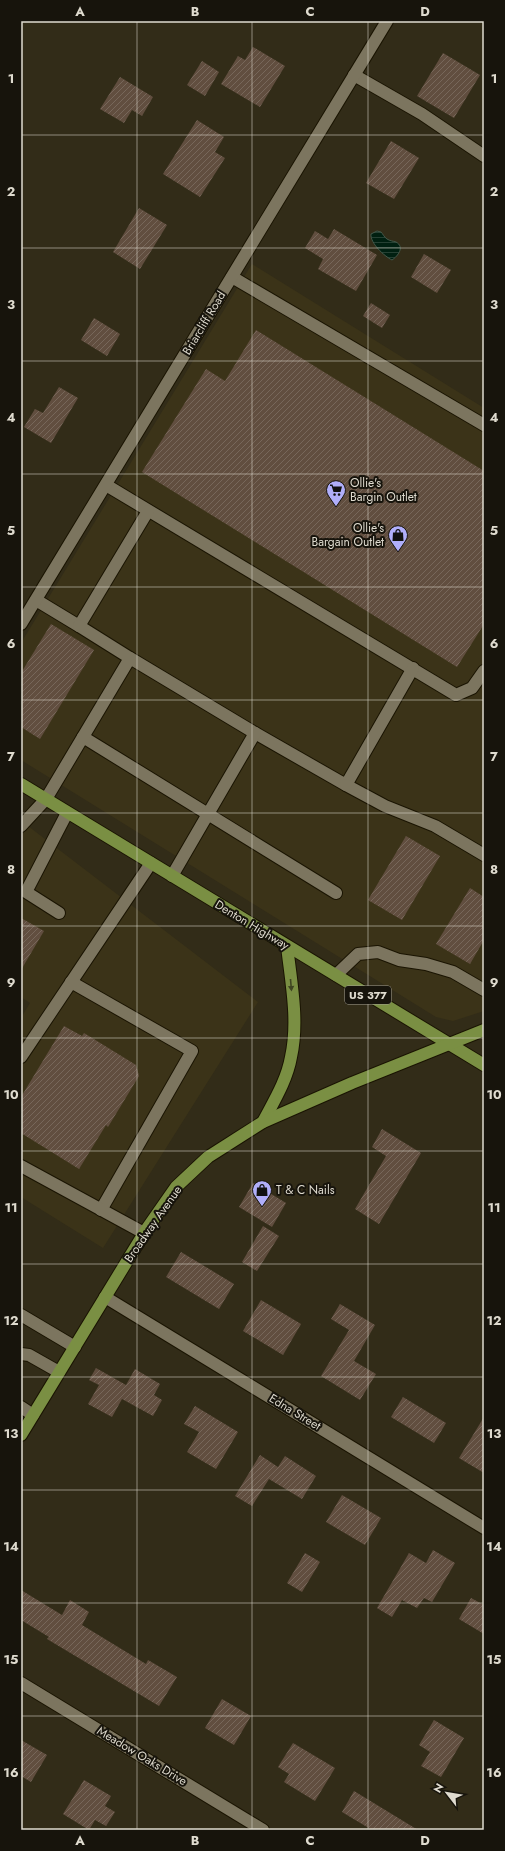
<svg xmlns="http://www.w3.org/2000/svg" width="505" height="1851" viewBox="0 0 505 1851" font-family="Jost,sans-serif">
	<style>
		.built { fill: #3b3318 }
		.water { fill: url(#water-rules); stroke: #43584a }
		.building { fill: url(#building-hatch) }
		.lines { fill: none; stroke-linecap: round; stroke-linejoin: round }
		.minor-casing { stroke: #1a1402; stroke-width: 14 }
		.major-casing { stroke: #1a1402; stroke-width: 14 }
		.minor { stroke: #7c755f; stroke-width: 12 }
		.major { stroke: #7a8f43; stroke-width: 12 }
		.oneway { fill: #3f4522 }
		.grid { fill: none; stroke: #dfdbcf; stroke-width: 1; stroke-opacity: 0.55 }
		.labels { text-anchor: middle; stroke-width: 4; stroke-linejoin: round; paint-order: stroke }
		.shield { fill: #17140c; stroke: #a39f94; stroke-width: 1 }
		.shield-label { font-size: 11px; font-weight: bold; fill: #dfdbcf }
		.street-label { font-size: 12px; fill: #dfdbcf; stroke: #17140c }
		.poi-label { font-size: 12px; fill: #dfdbcf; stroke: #17140c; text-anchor: start }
		.neatline { fill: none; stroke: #dfdbcf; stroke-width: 1.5 }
		.grid-label { font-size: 13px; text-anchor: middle; font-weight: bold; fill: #dfdbcf }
	</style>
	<defs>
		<pattern id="water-rules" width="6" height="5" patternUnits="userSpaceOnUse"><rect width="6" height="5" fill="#002011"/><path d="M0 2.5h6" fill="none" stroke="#254033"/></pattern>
		<pattern id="building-hatch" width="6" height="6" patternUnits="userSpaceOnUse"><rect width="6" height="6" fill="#614e3f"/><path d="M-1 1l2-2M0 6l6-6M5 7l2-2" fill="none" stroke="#77675a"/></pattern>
	</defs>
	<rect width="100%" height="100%" fill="#322c18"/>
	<g class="built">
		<polygon points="252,264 484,408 484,1011 453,1021 436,1017 21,760 21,643"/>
		<polygon points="28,826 258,1002 103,1248 21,1197 21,1018 30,1003 21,997 21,837"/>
	</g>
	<path class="water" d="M377 231 381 232C383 234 384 237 387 239 390 241 393 241 396 242 405 247 398 256 392 260 384 256 370 243 371 234Z"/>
	<g class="building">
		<polygon points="253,47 285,66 260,107 221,84 238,56 245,60"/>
		<polygon points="443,53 480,75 454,118 417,96"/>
		<polygon points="202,61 219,72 205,96 187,85"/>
		<polygon points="120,77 153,97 142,116 132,110 124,123 100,109"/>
		<polygon points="197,120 224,137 215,152 225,158 200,197 163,174"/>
		<polygon points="391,141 419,158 394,199 366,183"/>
		<polygon points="139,208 167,225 140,269 113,252"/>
		<polygon points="334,229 377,255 356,291 318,269 323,259 305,248 315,231 328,239"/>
		<polygon points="424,254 451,270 437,293 411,277"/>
		<polygon points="371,303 390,315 382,328 363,316"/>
		<polygon points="94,318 120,334 107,356 81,340"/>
		<polygon points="256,330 484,471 484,624 457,667 142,472 206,369 225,381"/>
		<polygon points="59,387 78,398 51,443 24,427 35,409 43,413"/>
		<polygon points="51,624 94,650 40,739 21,727 21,673"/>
		<polygon points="406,836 440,856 402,920 368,900"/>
		<polygon points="470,888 484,897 484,940 470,964 436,944"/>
		<polygon points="21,918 44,931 21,970"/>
		<polygon points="64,1026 82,1036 84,1033 136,1065 139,1076 108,1127 106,1125 79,1169 21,1133 21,1097"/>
		<polygon points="382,1129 421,1153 379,1224 355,1209 386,1156 372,1147"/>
		<polygon points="253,1183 286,1203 272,1227 239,1207"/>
		<polygon points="263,1226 279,1236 257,1271 242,1262"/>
		<polygon points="181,1252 234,1284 219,1309 166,1277"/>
		<polygon points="261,1300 301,1324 283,1355 243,1331"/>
		<polygon points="340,1304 375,1325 354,1361 376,1374 360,1400 321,1376 349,1330 331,1319"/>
		<polygon points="96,1368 126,1385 135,1369 160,1384 154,1395 162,1400 153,1416 122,1399 112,1417 88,1404 99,1385 89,1380"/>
		<polygon points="403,1397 446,1423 434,1443 391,1417"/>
		<polygon points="195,1406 238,1432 216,1469 187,1452 199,1432 184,1424"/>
		<polygon points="484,1417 484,1473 459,1458"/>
		<polygon points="260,1455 278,1467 285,1456 316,1476 302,1499 269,1479 252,1506 235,1496"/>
		<polygon points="342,1495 381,1518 365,1545 326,1522"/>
		<polygon points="433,1550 455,1563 432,1602 424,1598 417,1608 402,1600 392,1617 377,1608 409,1553 426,1563"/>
		<polygon points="305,1553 320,1562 302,1592 287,1583"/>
		<polygon points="21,1590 62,1615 70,1600 89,1612 82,1625 146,1664 148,1660 177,1677 159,1706 47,1639 49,1637 21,1620"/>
		<polygon points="471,1598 484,1605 484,1634 459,1619"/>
		<polygon points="222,1699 251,1716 234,1745 205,1728"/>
		<polygon points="434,1720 464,1738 441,1777 421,1766 430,1752 419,1745"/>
		<polygon points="21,1740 47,1755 31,1782 21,1776"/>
		<polygon points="293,1743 335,1768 315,1801 284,1782 289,1774 278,1767"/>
		<polygon points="84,1780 111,1796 105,1806 115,1812 106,1826 95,1820 89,1830 63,1814"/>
		<polygon points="354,1791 418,1830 372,1830 342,1812"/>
	</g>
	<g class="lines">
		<g class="minor-casing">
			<g id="minor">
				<polyline points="354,75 422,114 484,156"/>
				<polyline points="232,277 484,425"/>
				<polyline points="106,485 456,695 472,688 484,671"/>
				<polyline points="36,600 79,626 148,511"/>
				<polyline points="21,624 387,21"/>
				<polyline points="130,658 255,733 346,785 413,668"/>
				<polyline points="83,737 336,893"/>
				<polyline points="346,785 385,806 435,826 484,855"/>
				<polyline points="21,826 46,799 130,658 79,626"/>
				<polyline points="172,876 255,733"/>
				<polyline points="59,913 26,892 67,813"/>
				<polyline points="336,975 358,954 378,952 399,960 426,964 453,972 484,990"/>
				<polyline points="71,982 192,1051 101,1210"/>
				<polyline points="21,1057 151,863"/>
				<polyline points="21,1166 144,1233"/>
				<polyline points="105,1297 484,1528"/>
				<polyline points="21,1315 75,1347"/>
				<polyline points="21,1354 29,1355 59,1372"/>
				<polyline points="21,1407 33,1415"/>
				<polyline points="21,1683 263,1830"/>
			</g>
		</g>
		<g class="major-casing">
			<g id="major">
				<polyline points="21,784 484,1065"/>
				<path d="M263 1122C274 1101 287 1080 291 1057 299 1021 291 982 287 946"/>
				<polyline points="21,1435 146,1230 176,1187 208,1157 263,1122 352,1083 484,1030"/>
			</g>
		</g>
		<use href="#minor" class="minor"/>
		<use href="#major" class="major"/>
	</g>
	<defs><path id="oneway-solid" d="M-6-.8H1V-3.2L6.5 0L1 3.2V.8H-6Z"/></defs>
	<use class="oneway" href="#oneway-solid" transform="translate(291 985) rotate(85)"/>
	<path class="grid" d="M137 21V1830M252 21V1830M368 21V1830M21 135H484M21 248H484M21 361H484M21 474H484M21 587H484M21 700H484M21 813H484M21 926H484M21 1038H484M21 1151H484M21 1264H484M21 1377H484M21 1490H484M21 1603H484M21 1716H484"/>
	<defs>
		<g id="supermarket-pin" transform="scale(1)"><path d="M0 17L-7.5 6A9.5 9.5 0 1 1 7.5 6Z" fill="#b0aefa" stroke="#17140c"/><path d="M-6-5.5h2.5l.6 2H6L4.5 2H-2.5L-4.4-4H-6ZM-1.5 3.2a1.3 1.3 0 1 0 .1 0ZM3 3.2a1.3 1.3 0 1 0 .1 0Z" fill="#111"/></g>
		<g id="shop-pin" transform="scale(1)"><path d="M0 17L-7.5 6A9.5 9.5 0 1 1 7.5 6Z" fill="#b0aefa" stroke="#17140c"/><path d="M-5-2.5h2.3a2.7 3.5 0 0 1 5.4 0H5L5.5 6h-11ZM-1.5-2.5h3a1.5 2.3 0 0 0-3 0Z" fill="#111"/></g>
	</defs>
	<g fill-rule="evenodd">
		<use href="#supermarket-pin" x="336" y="490"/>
		<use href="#shop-pin" x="398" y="535"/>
		<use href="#shop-pin" x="262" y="1190"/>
	</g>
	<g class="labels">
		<rect class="shield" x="345" y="986" width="46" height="18" rx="3"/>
		<g class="shield-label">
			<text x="368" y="999">US 377</text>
		</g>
		<g class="street-label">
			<text transform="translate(204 323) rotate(-59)" y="4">Briarcliff Road</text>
			<text transform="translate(252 925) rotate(31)" y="4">Denton Highway</text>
			<text transform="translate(153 1224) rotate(-55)" y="4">Broadway Avenue</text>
			<text transform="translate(295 1412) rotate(31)" y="4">Edna Street</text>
			<text transform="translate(142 1756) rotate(31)" y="4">Meadow Oaks Drive</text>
		</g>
		<g class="poi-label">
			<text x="350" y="487">Ollie's<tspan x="350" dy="14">Bargin Outlet</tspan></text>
			<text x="384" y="532" text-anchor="end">Ollie's<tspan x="384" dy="14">Bargain Outlet</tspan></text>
			<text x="276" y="1194">T &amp; C Nails</text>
		</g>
	</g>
	<rect width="505" height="1851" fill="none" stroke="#17140c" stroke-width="44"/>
	<g transform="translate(447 1793) rotate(301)" stroke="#17140c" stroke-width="3" paint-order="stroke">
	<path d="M0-3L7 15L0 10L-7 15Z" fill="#dfdbcf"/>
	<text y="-6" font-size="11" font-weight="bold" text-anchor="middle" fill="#dfdbcf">N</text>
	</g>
	<rect x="22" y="22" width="461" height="1807" class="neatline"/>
	<g class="grid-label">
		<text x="80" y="16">A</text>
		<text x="195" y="16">B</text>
		<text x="310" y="16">C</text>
		<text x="425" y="16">D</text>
		<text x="11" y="83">1</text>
		<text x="494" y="83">1</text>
		<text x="11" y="196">2</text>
		<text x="494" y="196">2</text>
		<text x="11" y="309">3</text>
		<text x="494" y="309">3</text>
		<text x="11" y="422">4</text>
		<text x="494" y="422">4</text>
		<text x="11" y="535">5</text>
		<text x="494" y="535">5</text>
		<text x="11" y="648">6</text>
		<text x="494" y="648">6</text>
		<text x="11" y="761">7</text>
		<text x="494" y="761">7</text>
		<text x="11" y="874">8</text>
		<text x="494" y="874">8</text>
		<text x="11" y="987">9</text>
		<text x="494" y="987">9</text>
		<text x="11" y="1099">10</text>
		<text x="494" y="1099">10</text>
		<text x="11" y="1212">11</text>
		<text x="494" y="1212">11</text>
		<text x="11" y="1325">12</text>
		<text x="494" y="1325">12</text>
		<text x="11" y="1438">13</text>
		<text x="494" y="1438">13</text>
		<text x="11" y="1551">14</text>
		<text x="494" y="1551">14</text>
		<text x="11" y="1664">15</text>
		<text x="494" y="1664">15</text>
		<text x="11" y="1777">16</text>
		<text x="494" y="1777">16</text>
		<text x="80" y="1845">A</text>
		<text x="195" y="1845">B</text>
		<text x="310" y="1845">C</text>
		<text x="425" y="1845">D</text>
	</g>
</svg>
